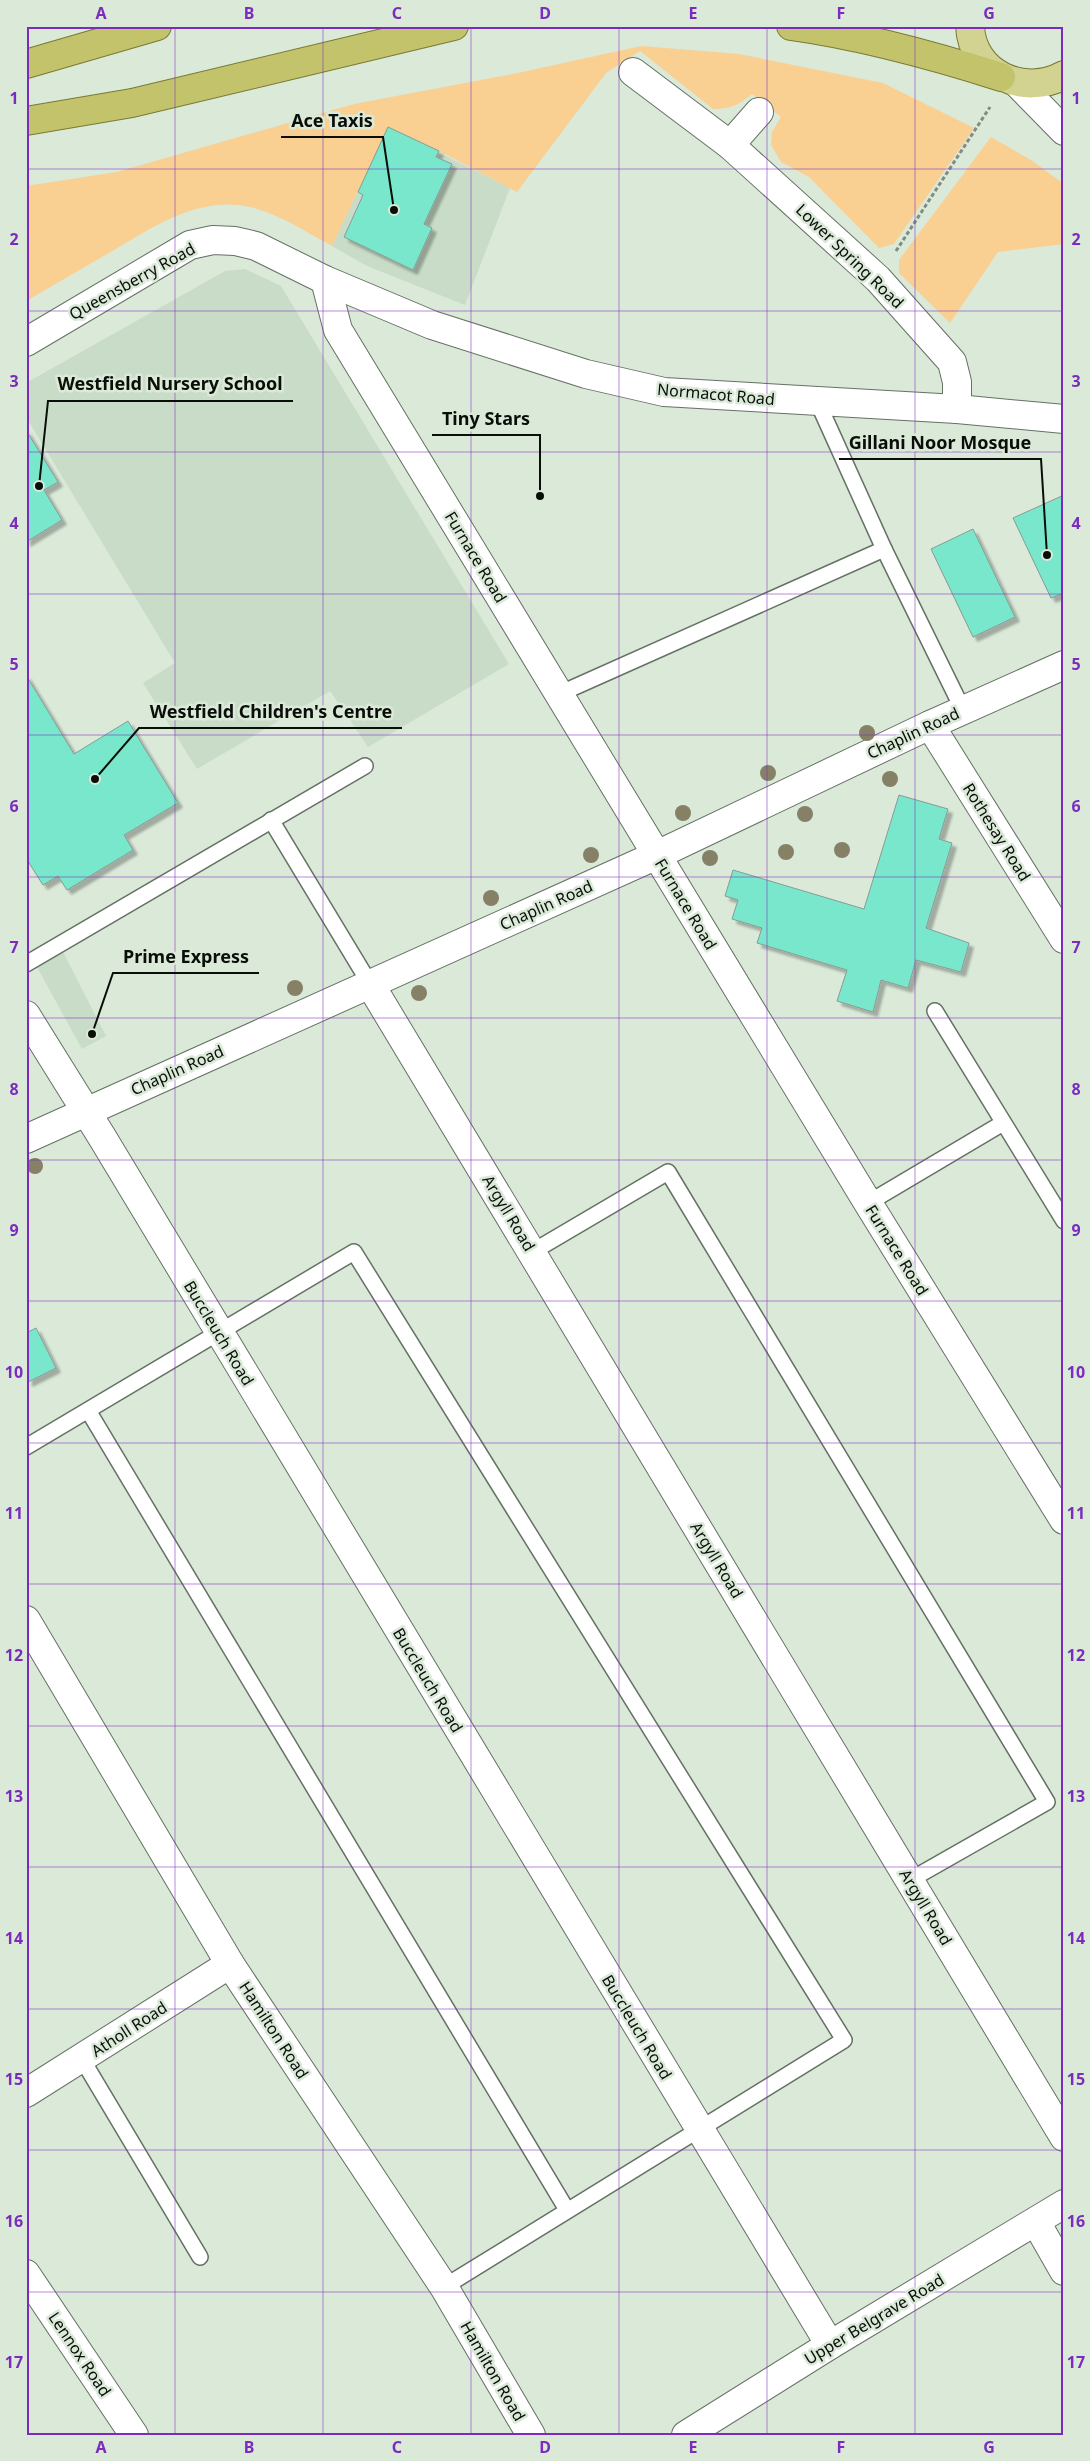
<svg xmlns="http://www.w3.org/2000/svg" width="1090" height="2461" viewBox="0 0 1090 2461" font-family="'Noto Sans',sans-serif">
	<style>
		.built { fill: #c9dcc7 }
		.green { fill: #f9cf92 }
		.building { fill: #79e7cb; stroke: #879b95; filter: url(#shadow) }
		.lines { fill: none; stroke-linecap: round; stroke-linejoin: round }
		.service-casing { stroke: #657164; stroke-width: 18 }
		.minor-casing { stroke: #657164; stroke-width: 30 }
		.tertiary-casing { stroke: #657164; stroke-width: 30 }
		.primary-casing { stroke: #787a31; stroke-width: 30 }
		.trunk-casing { stroke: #787a31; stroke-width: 30 }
		.path { stroke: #828c80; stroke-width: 3; stroke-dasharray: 4 2.5; stroke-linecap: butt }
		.service { stroke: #fff; stroke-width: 15 }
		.minor { stroke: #fff; stroke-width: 28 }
		.tertiary { stroke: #fff; stroke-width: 28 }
		.primary { stroke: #d2d291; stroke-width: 28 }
		.trunk { stroke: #c3c36c; stroke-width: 28 }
		.tree { fill: #858066 }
		.grid { fill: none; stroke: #7b2cbf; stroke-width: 1; stroke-opacity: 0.55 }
		.labels { text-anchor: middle; stroke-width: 5; stroke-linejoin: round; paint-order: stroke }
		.street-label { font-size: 16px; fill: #090e09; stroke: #dbe9d9 }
		.leader { fill: none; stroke: #090e09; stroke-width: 2 }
		.callout-dot { fill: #090e09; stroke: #dbe9d9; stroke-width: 2 }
		.callout-label { font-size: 18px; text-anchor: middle; font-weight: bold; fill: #090e09; stroke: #dbe9d9; stroke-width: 5; stroke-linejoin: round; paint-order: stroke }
		.neatline { fill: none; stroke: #7b2cbf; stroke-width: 2 }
		.grid-label { font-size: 16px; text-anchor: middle; font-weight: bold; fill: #7b2cbf }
	</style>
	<defs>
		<filter id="shadow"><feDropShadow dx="4.5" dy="4.5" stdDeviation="1" flood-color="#0004"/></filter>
	</defs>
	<rect width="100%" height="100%" fill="#dbe9d9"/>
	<g class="built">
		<polygon points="388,127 510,188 465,305 367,266 332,246"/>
		<polygon points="245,269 281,286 509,664 368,747 330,691 197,769 143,683 175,663 26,417 26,383 225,271"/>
		<polygon points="63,952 106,1036 82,1049 37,967"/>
	</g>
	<g class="green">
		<path d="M641 46 739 54 883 83 974 128 894 244 879 248 809 177 781 162 771 145 772 132 781 117 752 94C739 105 730 109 713 109L640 51 606 73 517 192 439 151 388 127 332 246C306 232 279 214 250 207 198 195 151 228 109 253 81 269 54 285 26 301V186L117 172 354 104 518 73Z"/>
		<polygon points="991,137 1031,160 1064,184 1064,244 998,252 950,323 899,273 899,260"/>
	</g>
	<g class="building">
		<polygon points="388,127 439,151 436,157 452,164 424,224 432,228 413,270 344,237 363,195 358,192"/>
		<polygon points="26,430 58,482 44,490 62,520 26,542"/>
		<polygon points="1064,495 1064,593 1051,598 1013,518"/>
		<polygon points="973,529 1015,617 973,637 931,549"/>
		<polygon points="26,675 74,754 128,721 178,803 124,835 133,850 67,890 58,876 43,885 26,858"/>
		<polygon points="899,795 948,809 939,839 952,843 926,928 969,943 961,972 916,960 908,988 881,980 873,1012 837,1001 847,970 757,943 762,928 732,919 738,900 725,896 733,870 864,909"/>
		<polygon points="36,1328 56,1368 28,1382 26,1333"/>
	</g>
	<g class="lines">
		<g class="service-casing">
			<g id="service">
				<polyline points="818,403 884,549 963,710"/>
				<polyline points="559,694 884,549"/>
				<polyline points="271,820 370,984"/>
				<polyline points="26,964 365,766"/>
				<polyline points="935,1011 1064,1221"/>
				<polyline points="868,1203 1003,1123"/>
				<polyline points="532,1252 668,1172 1047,1802 910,1880"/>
				<polyline points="89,1412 567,2210"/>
				<polyline points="26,1447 354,1252 844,2040 444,2287"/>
				<polyline points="82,2059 200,2257"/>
			</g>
		</g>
		<g class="minor-casing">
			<g id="minor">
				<polyline points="633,72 730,145 878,279 952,362 957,382 957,409"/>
				<polyline points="730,145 759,112"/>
				<polyline points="325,280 338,330 868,1203 1064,1520"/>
				<polyline points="26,342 190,245 213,240 235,241 256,246 325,280 432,325 586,374 664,392 957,409 1064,419"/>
				<polyline points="930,725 1064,939"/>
				<polyline points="370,984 1064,2137"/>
				<polyline points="26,1015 102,1137 830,2345"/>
				<polyline points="26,1620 230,1964 444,2287 531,2435"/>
				<polyline points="26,2093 230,1964"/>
				<polyline points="1036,2222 1064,2271"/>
				<polyline points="26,2274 134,2435"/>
			</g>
		</g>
		<g class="tertiary-casing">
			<g id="tertiary">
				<polyline points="1017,83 1064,131"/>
				<polyline points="26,1139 657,855 930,725 1064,665"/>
				<polyline points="686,2435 830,2345 1064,2204"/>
			</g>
		</g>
		<g class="primary-casing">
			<path id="primary" d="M970 26C972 74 1024 97 1064 75"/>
		</g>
		<g class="trunk-casing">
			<g id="trunk">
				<path d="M791 26C863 36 932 55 1001 77"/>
				<polyline points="26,64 157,26"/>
				<polyline points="26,121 132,103 454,26"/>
			</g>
		</g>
		<polyline class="path" points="896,251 990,107"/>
		<use href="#service" class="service"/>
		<use href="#minor" class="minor"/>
		<use href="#tertiary" class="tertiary"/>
		<use href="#primary" class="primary"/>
		<use href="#trunk" class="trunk"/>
	</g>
	<g class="tree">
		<circle cx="867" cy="733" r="8"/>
		<circle cx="768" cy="773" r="8"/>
		<circle cx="890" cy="779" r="8"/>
		<circle cx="683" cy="813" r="8"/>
		<circle cx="805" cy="814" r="8"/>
		<circle cx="842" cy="850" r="8"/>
		<circle cx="786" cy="852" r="8"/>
		<circle cx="591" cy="855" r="8"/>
		<circle cx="710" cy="858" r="8"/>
		<circle cx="491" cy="898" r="8"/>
		<circle cx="295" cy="988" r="8"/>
		<circle cx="419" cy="993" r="8"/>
		<circle cx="35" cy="1166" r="8"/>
	</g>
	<path class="grid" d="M175 26V2435M323 26V2435M471 26V2435M619 26V2435M767 26V2435M915 26V2435M26 169H1064M26 311H1064M26 452H1064M26 594H1064M26 735H1064M26 877H1064M26 1018H1064M26 1160H1064M26 1301H1064M26 1443H1064M26 1584H1064M26 1726H1064M26 1867H1064M26 2009H1064M26 2150H1064M26 2292H1064"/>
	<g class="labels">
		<g class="street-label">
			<text transform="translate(850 256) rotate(44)" y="6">Lower Spring Road</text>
			<text transform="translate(132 281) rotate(-29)" y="6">Queensberry Road</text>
			<text transform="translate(716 394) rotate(5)" y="6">Normacot Road</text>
			<text transform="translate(476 557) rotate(59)" y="6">Furnace Road</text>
			<text transform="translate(913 733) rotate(-25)" y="6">Chaplin Road</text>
			<text transform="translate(997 832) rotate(58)" y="6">Rothesay Road</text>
			<text transform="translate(686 904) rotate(59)" y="6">Furnace Road</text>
			<text transform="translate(546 905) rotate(-24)" y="6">Chaplin Road</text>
			<text transform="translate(177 1070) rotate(-24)" y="6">Chaplin Road</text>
			<text transform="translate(509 1213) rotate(59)" y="6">Argyll Road</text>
			<text transform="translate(897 1250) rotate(58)" y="6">Furnace Road</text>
			<text transform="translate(219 1333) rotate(59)" y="6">Buccleuch Road</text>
			<text transform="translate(717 1560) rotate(59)" y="6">Argyll Road</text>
			<text transform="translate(428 1680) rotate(59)" y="6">Buccleuch Road</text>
			<text transform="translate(926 1907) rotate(59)" y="6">Argyll Road</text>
			<text transform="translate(637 2027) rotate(59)" y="6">Buccleuch Road</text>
			<text transform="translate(129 2029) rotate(-33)" y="6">Atholl Road</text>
			<text transform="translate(274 2030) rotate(57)" y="6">Hamilton Road</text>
			<text transform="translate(874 2319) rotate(-31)" y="6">Upper Belgrave Road</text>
			<text transform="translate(80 2354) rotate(56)" y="6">Lennox Road</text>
			<text transform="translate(493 2371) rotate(60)" y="6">Hamilton Road</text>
		</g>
	</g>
	<path class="leader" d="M394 210L383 137H281M39 486L48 401H293M540 496L540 435H432M1047 555L1041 459H839M95 779L139 728H402M92 1034L113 973H259"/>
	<g class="callout-dot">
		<circle cx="394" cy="210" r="5"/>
		<circle cx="39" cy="486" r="5"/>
		<circle cx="540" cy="496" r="5"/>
		<circle cx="1047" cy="555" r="5"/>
		<circle cx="95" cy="779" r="5"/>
		<circle cx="92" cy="1034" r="5"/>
	</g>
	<g class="callout-label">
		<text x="332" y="127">Ace Taxis</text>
		<text x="170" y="390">Westfield Nursery School</text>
		<text x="486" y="425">Tiny Stars</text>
		<text x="940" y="449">Gillani Noor Mosque</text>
		<text x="271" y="718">Westfield Children's Centre</text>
		<text x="186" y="963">Prime Express</text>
	</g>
	<rect width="1090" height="2461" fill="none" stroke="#dbe9d9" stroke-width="55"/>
	<rect x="28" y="28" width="1034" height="2406" class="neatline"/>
	<g class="grid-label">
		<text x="101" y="19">A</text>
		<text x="249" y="19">B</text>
		<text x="397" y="19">C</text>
		<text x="545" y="19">D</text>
		<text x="693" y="19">E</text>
		<text x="841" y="19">F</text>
		<text x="989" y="19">G</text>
		<text x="14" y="104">1</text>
		<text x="1076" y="104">1</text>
		<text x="14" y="245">2</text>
		<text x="1076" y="245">2</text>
		<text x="14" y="387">3</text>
		<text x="1076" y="387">3</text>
		<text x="14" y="529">4</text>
		<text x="1076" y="529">4</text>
		<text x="14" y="670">5</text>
		<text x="1076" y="670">5</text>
		<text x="14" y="812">6</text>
		<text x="1076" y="812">6</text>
		<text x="14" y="953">7</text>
		<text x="1076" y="953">7</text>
		<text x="14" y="1095">8</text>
		<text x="1076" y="1095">8</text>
		<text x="14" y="1236">9</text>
		<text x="1076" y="1236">9</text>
		<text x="14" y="1378">10</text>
		<text x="1076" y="1378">10</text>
		<text x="14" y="1519">11</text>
		<text x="1076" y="1519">11</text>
		<text x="14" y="1661">12</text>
		<text x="1076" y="1661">12</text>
		<text x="14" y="1802">13</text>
		<text x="1076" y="1802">13</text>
		<text x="14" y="1944">14</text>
		<text x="1076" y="1944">14</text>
		<text x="14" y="2085">15</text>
		<text x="1076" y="2085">15</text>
		<text x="14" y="2227">16</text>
		<text x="1076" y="2227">16</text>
		<text x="14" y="2368">17</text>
		<text x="1076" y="2368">17</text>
		<text x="101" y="2453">A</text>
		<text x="249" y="2453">B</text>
		<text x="397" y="2453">C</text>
		<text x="545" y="2453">D</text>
		<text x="693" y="2453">E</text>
		<text x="841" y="2453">F</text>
		<text x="989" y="2453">G</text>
	</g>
</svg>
